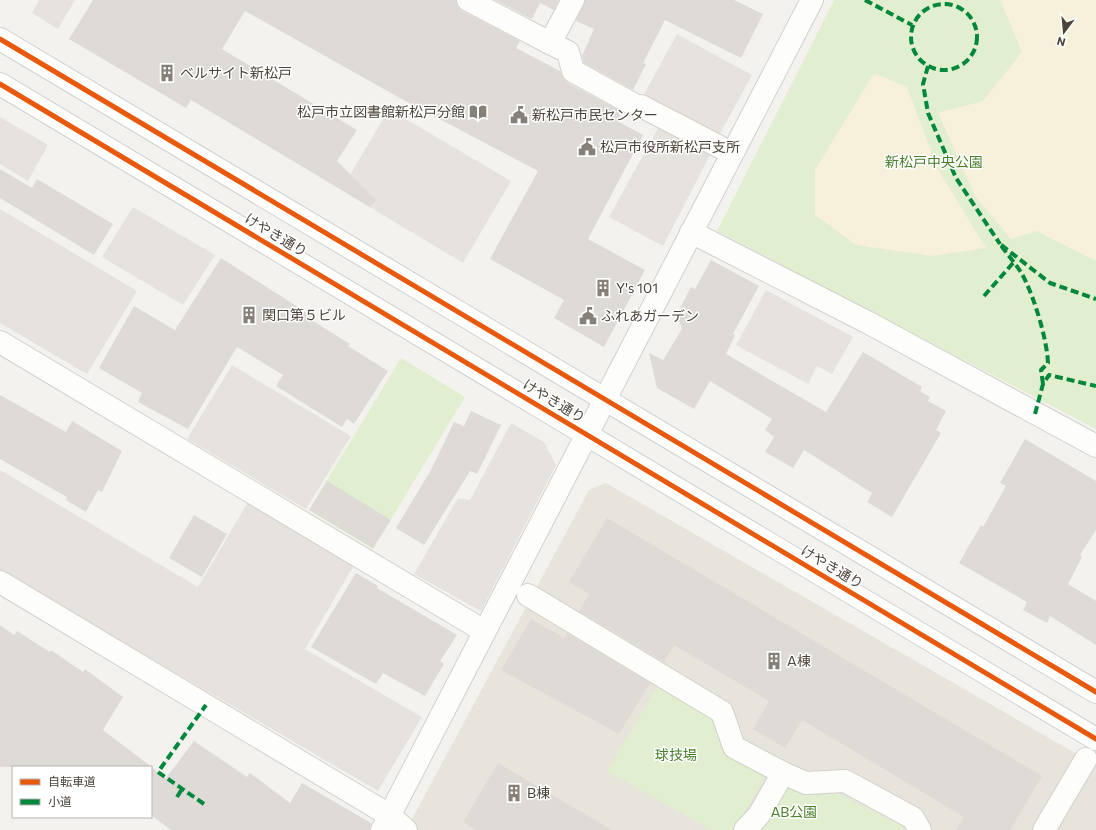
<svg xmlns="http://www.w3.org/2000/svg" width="1096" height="830" viewBox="0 0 1096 830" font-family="Commissioner,'Noto Sans JP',sans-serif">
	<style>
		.residential { fill: #e7e4dc }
		.green { fill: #e1eecf }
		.sand { fill: #f7f0da }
		.parking { fill: #e6e3df }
		.building { fill: #dedbd6 }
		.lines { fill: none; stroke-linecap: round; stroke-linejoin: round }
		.minor-casing { stroke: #d2d0cb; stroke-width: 24 }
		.minor { stroke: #fdfdfc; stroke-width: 22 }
		.quiet { stroke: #00873e; stroke-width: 4; stroke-dasharray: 8 4; stroke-linecap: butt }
		.cycleway-casing { stroke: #fff; stroke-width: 8 }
		.cycleway { stroke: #e8590c; stroke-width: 5 }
		.labels { text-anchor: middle; stroke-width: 3; stroke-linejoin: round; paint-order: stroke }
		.poi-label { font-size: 14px; fill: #4b4439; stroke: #fff; text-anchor: start }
		.park-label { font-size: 14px; fill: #4a7f2a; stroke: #fff }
		.street-label { font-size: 14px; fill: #4b4439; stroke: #fff }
	</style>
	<rect width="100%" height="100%" fill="#f4f2ee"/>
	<polygon class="residential" points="606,483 1096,765 1096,830 406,830 589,490"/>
	<g class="green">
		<polygon points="834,0 1096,0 1096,429 717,231"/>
		<polygon points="401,358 465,397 373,549 309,510"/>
		<polygon points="657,687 715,721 768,772 741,818 731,830 711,830 607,771"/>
		<polygon points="788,788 803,795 838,793 901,825 904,830 757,830"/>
	</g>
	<g class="sand">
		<polygon points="1000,0 1096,0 1096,261 1037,231 1011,239 975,196 938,113 983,101 1022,52"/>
		<polygon points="874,73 907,87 938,169 986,248 932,256 856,245 815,215 815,170"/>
	</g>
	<g class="parking">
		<polygon points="39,0 75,0 58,29 32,13"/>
		<polygon points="677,34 752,75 717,139 642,98"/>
		<polygon points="389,109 511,181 463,263 341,190"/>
		<polygon points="0,117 48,145 28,181 0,164"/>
		<polygon points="661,123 712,151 663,246 609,217"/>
		<polygon points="133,207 215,255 183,305 102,257"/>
		<polygon points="0,209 137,291 87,374 0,323"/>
		<polygon points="766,290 853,337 832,374 817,366 808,384 736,345"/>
		<polygon points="232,365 351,436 306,509 187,439"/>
		<polygon points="511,423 544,442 556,465 481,611 414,574 458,498 470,500"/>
		<polygon points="0,470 198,587 248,502 354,565 305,649 422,717 378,791 0,570"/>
	</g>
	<g class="building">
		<polygon points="93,0 456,0 457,6 462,11 520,41 516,48 560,71 563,78 567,82 622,112 617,121 643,135 588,239 645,270 604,347 554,318 564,300 490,259 538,171 398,97 245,11 222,49 357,130 337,161 376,200 370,207 191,100 186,108 69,39"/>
		<polygon points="495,0 559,0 554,10 540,3 532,19"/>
		<polygon points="585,0 734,0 763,14 741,58 665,20 643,63 646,64 633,90 584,63 582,56 594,29 576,21"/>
		<polygon points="0,169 32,188 37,179 113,224 94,255 0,198"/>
		<polygon points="221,258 312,316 310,319 350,344 348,346 388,371 354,424 347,419 342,427 276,386 283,375 237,347 188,429 138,402 142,393 99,368 134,306 175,330"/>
		<polygon points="711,260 759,286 733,334 735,335 726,354 826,412 863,352 922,387 920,391 930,397 928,401 946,411 936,430 941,433 892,517 867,502 872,493 804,450 793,468 765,452 774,437 765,430 772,419 710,381 694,409 657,388 649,353 663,360 682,329 677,314 691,287 695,289"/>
		<polygon points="0,395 66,432 72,421 122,451 102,492 98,490 86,512 66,500 67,497 0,459"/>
		<polygon points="471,411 501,425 477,474 470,471 424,545 396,528 431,470 454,422 464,426"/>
		<polygon points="1025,439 1096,481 1096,530 1080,555 1082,557 1068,584 1096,601 1096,645 1050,616 1047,623 1023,610 1027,602 959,563 981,525 983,527 1006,486 1000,483"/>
		<polygon points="327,481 391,520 373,548 309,510"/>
		<polygon points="194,515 227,534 202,577 169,558"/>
		<polygon points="607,518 1042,776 1010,830 956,830 964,817 802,720 785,748 753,729 769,701 674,645 664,662 579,611 589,594 569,582"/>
		<polygon points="356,573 378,586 377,588 457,635 440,661 444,664 425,696 383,673 376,684 311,647"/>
		<polygon points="531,619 564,638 567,633 650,683 619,734 501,670"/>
		<polygon points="0,625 14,635 17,631 50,652 51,650 83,672 85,669 123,697 103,730 166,778 194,741 247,777 250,773 290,803 302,783 371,823 370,830 171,830 151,815 151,767 0,767"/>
		<polygon points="498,763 612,830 476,830 463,822"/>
	</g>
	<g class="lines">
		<g class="minor-casing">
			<g id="minor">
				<polyline points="468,0 550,43 573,0"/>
				<polyline points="0,39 1096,692"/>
				<polyline points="550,43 568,52 573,71 640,108 641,106 720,147"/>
				<polyline points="0,84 1096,739"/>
				<polyline points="691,232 867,322 1096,446"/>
				<polyline points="0,342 484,631"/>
				<polyline points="0,582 389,815 406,830"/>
				<polyline points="528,595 722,712 734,747 783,773 806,783 845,781 913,818 920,830"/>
				<polyline points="382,830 812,0"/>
				<polyline points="745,830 759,815 783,773"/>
				<polyline points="1044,830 1086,759"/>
			</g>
		</g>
		<use href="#minor" class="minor"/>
		<g class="quiet">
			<polyline points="865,0 912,25"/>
			<circle cx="944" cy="37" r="33"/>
			<polyline points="928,66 923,84 928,113 956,178 1000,244"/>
			<polyline points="984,296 1013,263"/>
			<path d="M1043 384 1041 370 1048 363C1047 339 1034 296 1022 274 1016 264 1007 254 1000 244L1050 283 1096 299"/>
			<polyline points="1035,414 1043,384 1049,375 1096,386"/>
			<polyline points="177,797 182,789"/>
			<polyline points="204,804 158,772 206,705"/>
		</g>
		<g class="cycleway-casing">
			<g id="cycleway">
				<polyline points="0,39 1096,692"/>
				<polyline points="0,84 1096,739"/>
			</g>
		</g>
		<use href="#cycleway" class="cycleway"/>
	</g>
	<defs>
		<g id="building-bare" transform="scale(1.38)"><path d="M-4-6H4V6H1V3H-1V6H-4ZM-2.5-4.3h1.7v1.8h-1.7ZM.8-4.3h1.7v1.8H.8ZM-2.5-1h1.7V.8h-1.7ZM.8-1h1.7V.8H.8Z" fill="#868178" stroke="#fff" stroke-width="2.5" paint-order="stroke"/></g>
		<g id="library-bare" transform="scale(1.38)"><path d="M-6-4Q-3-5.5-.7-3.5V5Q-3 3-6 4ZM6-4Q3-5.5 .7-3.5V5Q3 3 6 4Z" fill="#868178" stroke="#fff" stroke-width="2.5" paint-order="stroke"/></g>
		<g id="civic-bare" transform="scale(1.38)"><path d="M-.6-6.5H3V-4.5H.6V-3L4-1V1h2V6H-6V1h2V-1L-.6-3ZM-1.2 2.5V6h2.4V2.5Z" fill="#868178" stroke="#fff" stroke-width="2.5" paint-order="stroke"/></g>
	</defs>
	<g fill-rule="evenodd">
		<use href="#building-bare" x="167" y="73"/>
		<use href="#library-bare" x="478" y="112"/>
		<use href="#civic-bare" x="519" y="115"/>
		<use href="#civic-bare" x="587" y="147"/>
		<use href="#building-bare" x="603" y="288"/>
		<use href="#building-bare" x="249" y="315"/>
		<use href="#civic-bare" x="588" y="316"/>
		<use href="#building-bare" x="774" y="661"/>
		<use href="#building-bare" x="514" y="793"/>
	</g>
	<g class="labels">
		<g class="poi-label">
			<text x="180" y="78">ベルサイト新松戸</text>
			<text x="465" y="117" text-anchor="end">松戸市立図書館新松戸分館</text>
			<text x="532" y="120">新松戸市民センター</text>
			<text x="600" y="152">松戸市役所新松戸支所</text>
			<text x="616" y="293">Y's 101</text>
			<text x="262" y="320">関口第５ビル</text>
			<text x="601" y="321">ふれあガーデン</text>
			<text x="787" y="666">A棟</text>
			<text x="527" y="798">B棟</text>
		</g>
		<g class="park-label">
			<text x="934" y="167">新松戸中央公園</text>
			<text x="676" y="760">球技場</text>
			<text x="794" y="817">AB公園</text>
		</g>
		<g class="street-label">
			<text transform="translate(276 235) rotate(31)" y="5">けやき通り</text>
			<text transform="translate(554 401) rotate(31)" y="5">けやき通り</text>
			<text transform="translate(832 567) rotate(31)" y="5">けやき通り</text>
		</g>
	</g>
	<rect x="12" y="766" width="140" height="52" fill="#ffffff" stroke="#b7b4b0"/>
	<rect x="20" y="779" width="20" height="6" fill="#e8590c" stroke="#b7b4b0"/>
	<text x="48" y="786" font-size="12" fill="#4b4439">自転車道</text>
	<rect x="20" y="799" width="20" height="6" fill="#00873e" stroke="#b7b4b0"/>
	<text x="48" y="806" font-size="12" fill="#4b4439">小道</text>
	<g transform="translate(1064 32) rotate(196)" stroke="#ffffff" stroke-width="3" paint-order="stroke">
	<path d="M0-3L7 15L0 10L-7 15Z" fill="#4b4439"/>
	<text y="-6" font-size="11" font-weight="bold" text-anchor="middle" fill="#4b4439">N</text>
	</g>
</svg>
